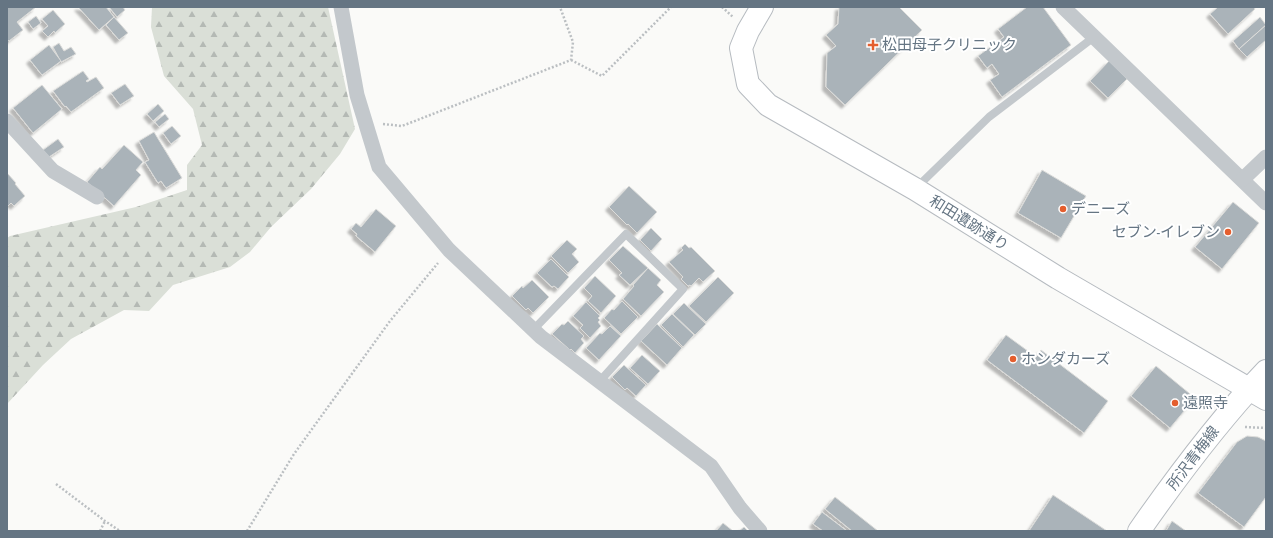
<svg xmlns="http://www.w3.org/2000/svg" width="1273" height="538" viewBox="0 0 1273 538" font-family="Jost,'Noto Sans JP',sans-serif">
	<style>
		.forest { fill: url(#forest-firs) }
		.building { fill: #aab3b9; stroke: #dcdcda; filter: url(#shadow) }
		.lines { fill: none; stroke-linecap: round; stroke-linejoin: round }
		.secondary-casing { stroke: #b6bbc0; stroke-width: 24 }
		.path { stroke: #bbbfc2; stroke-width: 2.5; stroke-dasharray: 2 2; stroke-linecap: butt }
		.lane { stroke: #c3c8cc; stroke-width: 8 }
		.street { stroke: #c3c8cc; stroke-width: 15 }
		.secondary { stroke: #fff; stroke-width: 22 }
		.poi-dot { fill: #e45e2e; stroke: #fff; stroke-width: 1.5 }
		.labels { text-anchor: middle; stroke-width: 4; stroke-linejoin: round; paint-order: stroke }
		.poi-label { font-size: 15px; fill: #657583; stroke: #fff; text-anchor: start }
		.street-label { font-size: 15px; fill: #657583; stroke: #fff }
	</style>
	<defs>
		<pattern id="forest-firs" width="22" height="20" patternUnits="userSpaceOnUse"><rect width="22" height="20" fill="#dadfd7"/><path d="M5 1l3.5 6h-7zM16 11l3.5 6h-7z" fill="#b4b9b4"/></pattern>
		<filter id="shadow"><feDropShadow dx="-3.5" dy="3.5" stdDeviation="1" flood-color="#0004"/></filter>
	</defs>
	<rect width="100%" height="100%" fill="#fafaf8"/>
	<polygon class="forest" points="152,7 328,7 355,129 340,154 311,189 271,227 250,252 230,267 173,285 149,311 124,310 71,339 43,365 7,404 7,238 10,236 136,207 187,190 187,165 202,145 193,109 164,76 151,27"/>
	<g class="building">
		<polygon points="7,7 36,7 17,22 23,30 9,41 7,39"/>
		<polygon points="78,7 106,7 114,17 99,30"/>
		<polygon points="109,7 123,7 125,10 117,17"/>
		<polygon points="839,7 899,7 922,30 845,105 826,87 827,53 836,46 826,35 838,24"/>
		<polygon points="1027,7 1043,7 1071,45 1002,97 990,80 999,74 992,64 987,68 978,56 1004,37 998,29"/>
		<polygon points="1218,7 1254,7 1255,9 1228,34 1210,14"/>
		<polygon points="53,10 65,24 55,33 54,31 48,37 42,31 48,26 42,19"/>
		<polygon points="36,16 41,23 33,29 28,22"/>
		<polygon points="114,17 128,33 119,40 106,25"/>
		<polygon points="1260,17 1266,25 1239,49 1233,41"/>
		<polygon points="1266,25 1266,40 1247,57 1239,49"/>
		<polygon points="59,43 64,51 71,47 76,54 61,62 53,47"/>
		<polygon points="49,45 61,61 42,75 30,60"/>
		<polygon points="1109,61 1127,79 1108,98 1090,81"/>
		<polygon points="83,71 89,79 86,81 87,82 96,77 104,88 71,112 66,106 65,107 53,91"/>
		<polygon points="125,84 134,96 120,105 111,93"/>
		<polygon points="42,85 62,109 33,133 13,108"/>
		<polygon points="158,104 164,111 153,121 147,114"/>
		<polygon points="165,114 169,119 159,127 155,122"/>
		<polygon points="172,126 181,136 171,144 163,133"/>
		<polygon points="154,132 182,178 166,188 161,181 158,183 145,162 149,160 139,141"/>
		<polygon points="58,139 64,147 49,157 43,150"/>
		<polygon points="124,145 143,162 136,170 141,175 114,206 87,182 100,167 102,169"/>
		<polygon points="1042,170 1086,196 1061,238 1018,213"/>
		<polygon points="8,174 16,183 15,184 25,196 14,206 11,203 7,207 7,175"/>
		<polygon points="629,186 657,212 637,233 628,224 627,225 609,207"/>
		<polygon points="1233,202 1259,223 1222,269 1195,247"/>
		<polygon points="376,209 396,226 375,252 356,236 357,234 351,229 356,223 361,227"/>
		<polygon points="651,228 662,239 651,251 640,240"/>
		<polygon points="567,240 577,249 572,254 579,262 568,273 551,256"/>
		<polygon points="685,244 689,248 691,247 715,271 703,282 699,278 691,286 690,285 688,286 681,279 683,277 669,262 683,250 681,248"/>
		<polygon points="623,246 648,268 630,285 619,275 622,273 609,260"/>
		<polygon points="551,259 569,277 558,289 554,286 552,287 537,273"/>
		<polygon points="648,268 661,280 657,285 664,292 641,316 623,299 634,286 633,285"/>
		<polygon points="595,276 616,296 601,313 588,301 592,296 584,288"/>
		<polygon points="718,277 734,293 706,322 689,306"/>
		<polygon points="532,280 549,297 533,313 528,308 526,310 512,296 522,286 523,288"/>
		<polygon points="622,301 638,317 621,334 604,318 612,309 614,310"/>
		<polygon points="586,302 600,316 598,318 600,320 598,322 601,326 590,338 580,328 583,325 573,316"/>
		<polygon points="684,303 706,324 695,335 673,314"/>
		<polygon points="672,314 694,335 683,347 661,325"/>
		<polygon points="568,321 584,336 581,339 584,343 575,353 571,349 570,350 552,334 562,324 564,325"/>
		<polygon points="657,324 682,348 667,365 641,341"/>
		<polygon points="610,326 621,336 599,360 586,348 600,333 602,334"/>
		<polygon points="1006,335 1036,357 1041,350 1108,401 1084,433 987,360"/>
		<polygon points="642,355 660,371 648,384 630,368"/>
		<polygon points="624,365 646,385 636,396 627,388 625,390 612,377"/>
		<polygon points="1156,366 1195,398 1170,428 1131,396"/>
		<polygon points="1247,436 1258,437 1266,441 1266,497 1244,527 1198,493 1237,442"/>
		<polygon points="1053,495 1107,531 1029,531"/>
		<polygon points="835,497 878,531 852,531 825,509"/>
		<polygon points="822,512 847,531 823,531 813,524"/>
		<polygon points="1172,521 1186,531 1166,531"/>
		<polygon points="723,523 733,531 719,531 717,530"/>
		<polygon points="744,527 748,531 739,531"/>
	</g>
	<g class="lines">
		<g class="secondary-casing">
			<g id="secondary">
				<polyline points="762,7 748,31 741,48 748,84 768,105 915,189 1058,278 1266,399"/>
				<path d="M1139 531C1178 475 1219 420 1266 371"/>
			</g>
		</g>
		<g class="path">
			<polyline points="722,7 733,17"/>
			<polyline points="571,60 602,76 671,7"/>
			<polyline points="383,124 402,126 571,60 573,42 560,7"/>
			<polyline points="1245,427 1266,428"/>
			<polyline points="56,484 105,521 120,531"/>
			<polyline points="100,531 105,521"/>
			<polyline points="247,531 294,454 390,321 438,263"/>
		</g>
		<g class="lane">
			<polyline points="915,189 989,117 1094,37"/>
			<polyline points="533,330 626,234 683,289 599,382"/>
		</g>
		<g class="street">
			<polyline points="341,7 357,95 379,167 449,250 541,337 711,466 740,508 760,531"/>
			<polyline points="1063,7 1266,203"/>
			<polyline points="7,121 53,171 97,197"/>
			<polyline points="1243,179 1266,157"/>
		</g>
		<use href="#secondary" class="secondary"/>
	</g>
	<g class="poi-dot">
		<path d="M871 39h4v4h4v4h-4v4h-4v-4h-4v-4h4z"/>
		<circle cx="1063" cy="209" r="4"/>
		<circle cx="1228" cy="232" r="4"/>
		<circle cx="1013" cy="359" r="4"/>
		<circle cx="1175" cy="403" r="4"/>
	</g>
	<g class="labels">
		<g class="poi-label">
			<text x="882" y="50">松田母子クリニック</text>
			<text x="1071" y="214">デニーズ</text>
			<text x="1220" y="237" text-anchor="end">セブン-イレブン</text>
			<text x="1021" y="364">ホンダカーズ</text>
			<text x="1183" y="408">遠照寺</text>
		</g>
		<g class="street-label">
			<text transform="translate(969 223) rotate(32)" y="5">和田遺跡通り</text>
			<text transform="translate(1193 458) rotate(-53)" y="5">所沢青梅線</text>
		</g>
	</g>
	<rect width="1273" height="538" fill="none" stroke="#657583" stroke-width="16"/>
</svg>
